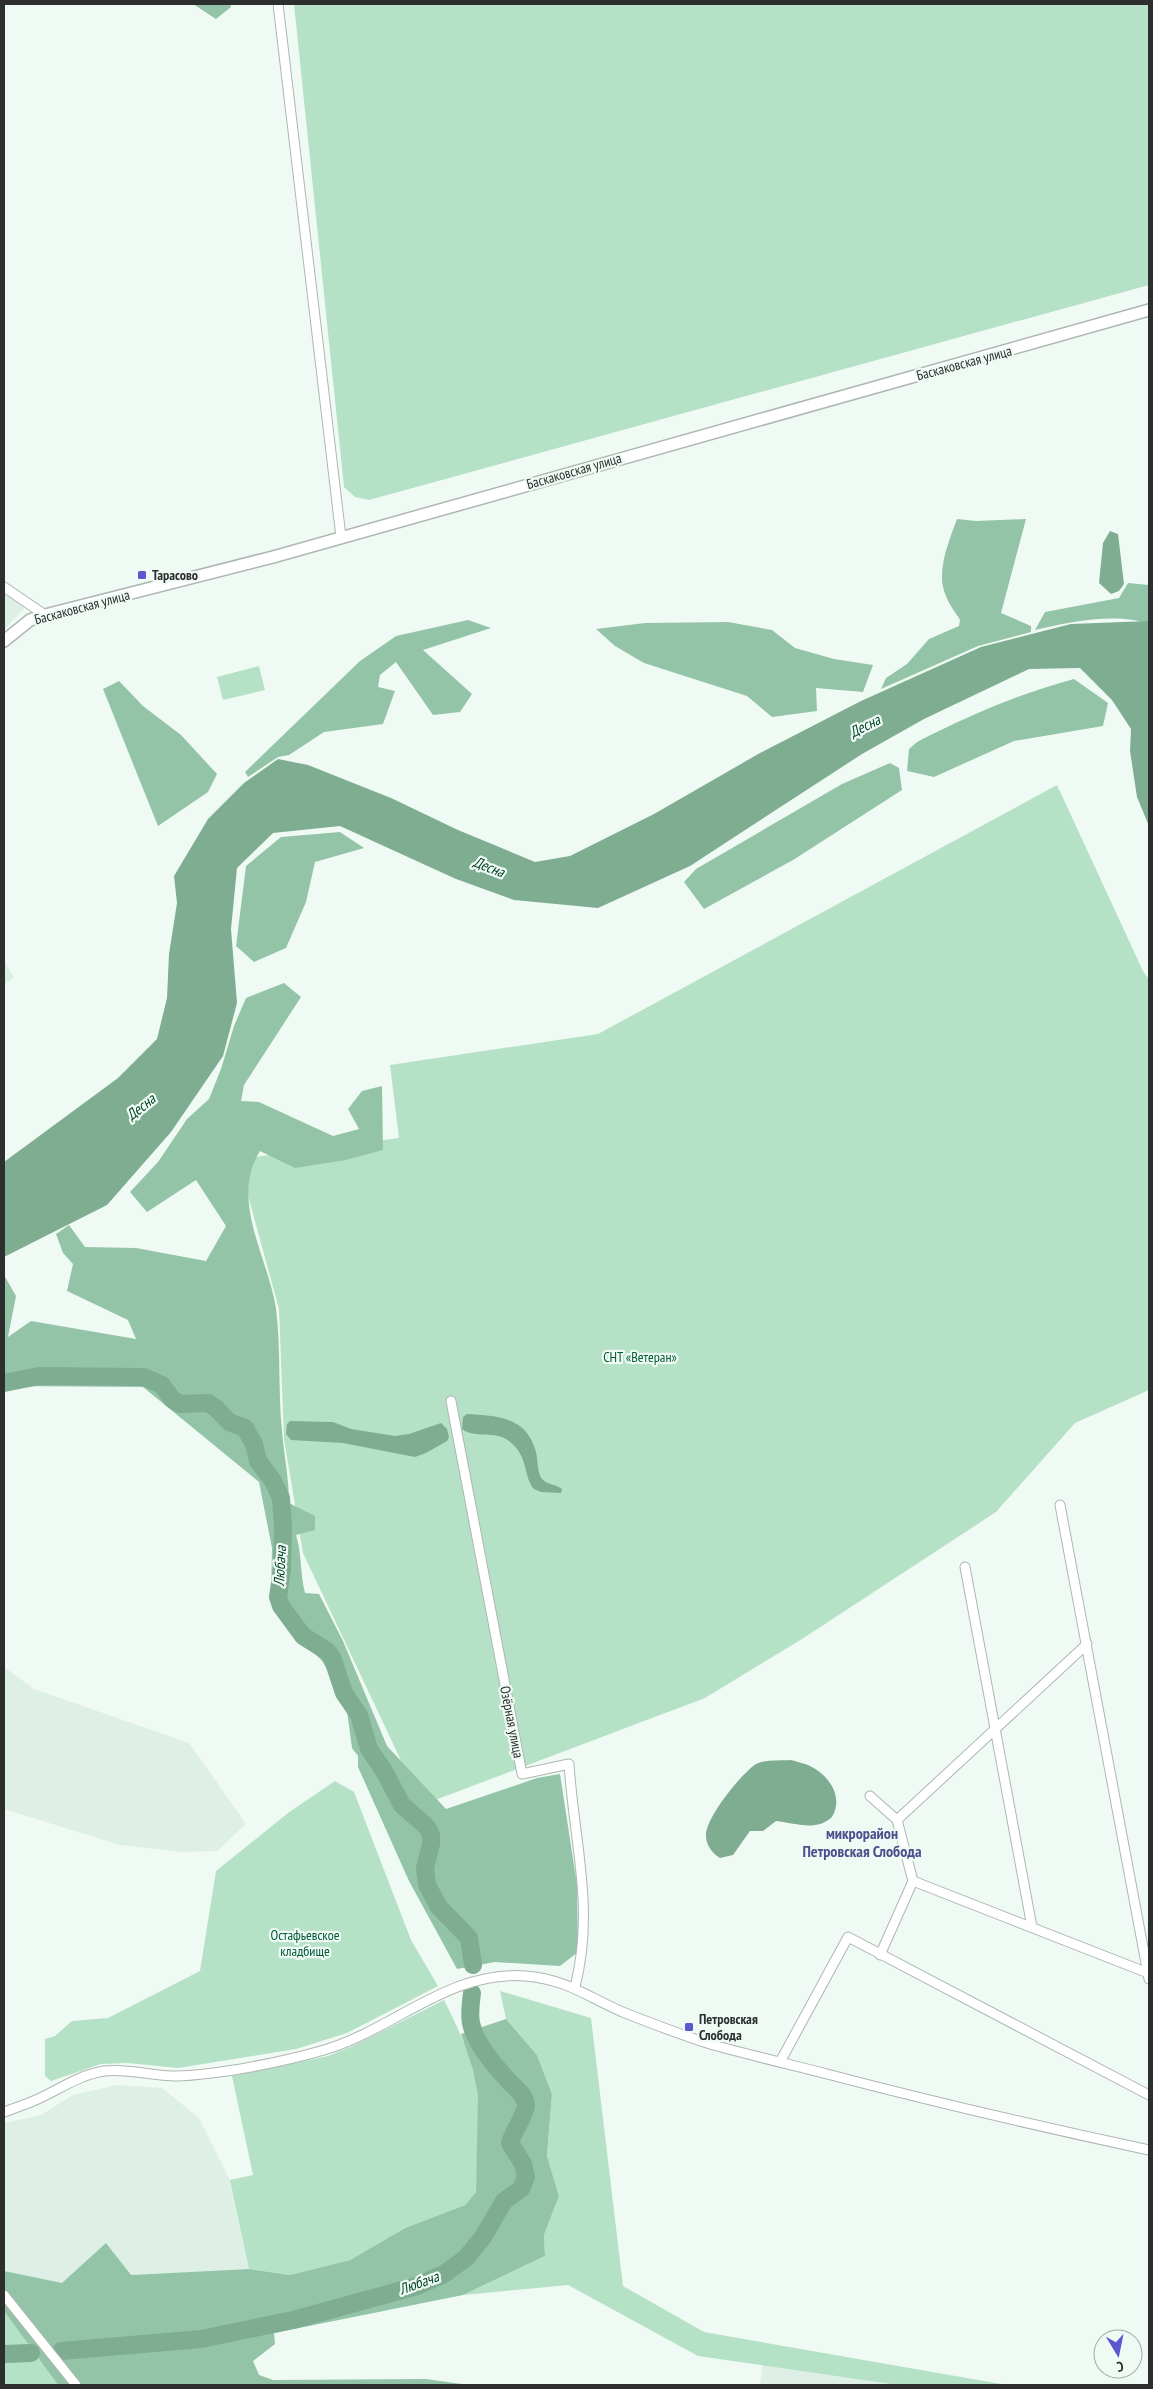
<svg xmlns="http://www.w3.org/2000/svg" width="1153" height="2389" viewBox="0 0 1153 2389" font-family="'PT Sans Narrow',sans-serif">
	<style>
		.built { fill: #deefe5 }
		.green { fill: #b5e1c7 }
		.forest { fill: #94c4a8 }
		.water { fill: #7ead92 }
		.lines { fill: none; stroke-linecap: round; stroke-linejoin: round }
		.river { stroke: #7ead92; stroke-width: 18 }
		.street-casing { stroke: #aeb7b1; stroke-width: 11 }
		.secondary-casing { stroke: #aeb7b1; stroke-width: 14 }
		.street { stroke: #fff; stroke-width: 9 }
		.secondary { stroke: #fff; stroke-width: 11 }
		.poi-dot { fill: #5a57cf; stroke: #f0faf4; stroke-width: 2 }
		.labels { text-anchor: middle; stroke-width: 4.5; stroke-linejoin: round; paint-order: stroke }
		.street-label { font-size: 14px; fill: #2c2f2d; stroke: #f0faf4 }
		.poi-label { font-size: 14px; font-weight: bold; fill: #2c2f2d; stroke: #f0faf4; text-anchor: start }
		.park-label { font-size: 14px; fill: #025a38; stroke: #f0faf4 }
		.water-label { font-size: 15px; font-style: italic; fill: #034329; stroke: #f0faf4 }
		.quarter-label { font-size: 16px; font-weight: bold; fill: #4c4f8d; stroke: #f0faf4 }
	</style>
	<rect width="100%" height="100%" fill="#f0faf4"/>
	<g class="built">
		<polygon points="4,593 26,606 4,630"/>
		<polygon points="4,961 14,977 4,985"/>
		<polygon points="4,1667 34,1689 189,1743 246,1824 217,1851 182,1852 120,1845 4,1809"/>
		<polygon points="117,2085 162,2088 199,2118 230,2180 249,2269 130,2275 106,2243 62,2284 4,2271 4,2123 41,2115 73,2095"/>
		<polygon points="763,2364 898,2385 760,2385"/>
	</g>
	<g class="green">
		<polygon points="294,4 1149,4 1149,285 369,500 355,497 344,487"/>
		<polygon points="259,666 265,690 223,700 217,677"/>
		<polygon points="1057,785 1143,971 1149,980 1149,1390 1075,1423 996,1512 802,1639 705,1698 422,1805 303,1553 284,1439 279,1309 238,1159 399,1138 390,1065 598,1034"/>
		<polygon points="335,1781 354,1792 411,1940 438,1986 347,2033 296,2049 178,2068 127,2063 101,2064 51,2081 45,2076 45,2039 55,2036 72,2021 108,2018 200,1971 216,1871 288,1813"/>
		<polygon points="500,1991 591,2018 623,2286 704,2332 1007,2385 898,2385 698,2356 568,2285 463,2295 545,2256 544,2235 559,2196 547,2156 552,2094 537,2055 506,2019"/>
		<path d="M444 2000C459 2030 474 2061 478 2095 481 2126 477 2160 476 2192L465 2205 405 2228 350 2260 290 2275 249 2269 230 2180 253 2175 232 2076 328 2056 353 2046Z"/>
		<polygon points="4,2311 58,2385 4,2385"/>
	</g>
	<g class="forest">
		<polygon points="193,4 230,4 231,7 216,19"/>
		<path d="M957 519 976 521 1026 519 1001 613 1031 626V632L978 646 881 689 886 678 907 664 929 639 959 626 960 620C956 613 949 605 946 596 935 573 949 541 957 519Z"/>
		<path d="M1128 583 1149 585V624C1116 612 1069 622 1035 630L1045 612 1119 598Z"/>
		<polygon points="468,620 491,628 423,650 472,694 460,712 433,715 396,662 380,675 378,687 395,691 383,724 324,732 289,755 278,757 248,777 245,772 360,661 396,636"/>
		<polygon points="728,622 772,630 795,648 834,659 873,665 863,692 816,688 817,711 772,717 747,696 644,663 615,646 596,629 645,623"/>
		<path d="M1074 679 1108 703 1103 726 1014 741 934 777 907 771 909 749 917 742C968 716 1018 694 1074 679Z"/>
		<polygon points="119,681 143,706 181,735 217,774 208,792 158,826 103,689"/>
		<polygon points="890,763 899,768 902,790 793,860 704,909 684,882 696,869 842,784"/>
		<polygon points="340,832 364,848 315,862 306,902 286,948 254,962 236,946 246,866 281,837"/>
		<path d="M284 983 301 997 244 1085 241 1101 259 1102 333 1136 359 1129 348 1109 362 1091 382 1086 383 1150 346 1160 295 1168 260 1151C229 1200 269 1259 276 1309 281 1349 278 1391 282 1431 284 1456 289 1478 289 1503L315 1516V1530L296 1535C302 1554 300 1574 305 1593L319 1594 343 1641 387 1746 446 1809 537 1778 560 1774 577 1885 578 1952 560 1966 495 1962 457 1969 409 1881 358 1767V1756L352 1748 347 1711 337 1685 322 1661 281 1619 271 1597 272 1548 259 1482 143 1387 4 1386V1275L16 1296 8 1337 31 1321 136 1339 128 1320 67 1291 73 1264 63 1253 56 1234 69 1225 85 1247 136 1248 206 1261 226 1226 196 1180 147 1212 130 1192 158 1162 187 1119 209 1099 221 1069 234 1026 246 998Z"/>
		<polygon points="506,2019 537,2055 552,2094 547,2156 559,2196 544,2235 545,2256 463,2295 274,2333 275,2344 253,2361 259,2375 273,2380 426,2379 469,2385 58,2385 4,2311 4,2271 62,2283 106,2243 131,2275 249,2269 290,2275 350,2260 405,2228 465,2205 476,2192 478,2095 473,2070 461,2034"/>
	</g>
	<g class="water">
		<polygon points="1110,531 1118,534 1124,584 1119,591 1111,594 1099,583 1103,543"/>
		<polygon points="1149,621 1149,826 1137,797 1130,751 1131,729 1112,700 1080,668 1029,669 924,719 862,754 690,866 598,908 514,900 456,879 340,826 273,833 237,868 231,929 237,1003 223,1056 171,1132 107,1205 4,1257 4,1162 118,1078 157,1039 167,998 169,954 177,903 174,876 208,819 244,783 278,759 308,765 391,798 458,830 535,862 570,856 654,814 760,753 861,701 981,647 1071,624"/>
		<path d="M467 1414C497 1416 526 1416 536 1452 538 1460 537 1472 542 1479 548 1485 556 1484 562 1489L561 1493 541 1492 534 1489C523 1477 529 1456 509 1441 495 1430 475 1439 462 1429L463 1417Z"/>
		<polygon points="290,1421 333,1422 351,1429 395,1436 409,1434 441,1423 447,1429 449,1437 447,1441 426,1453 415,1457 343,1443 291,1440 286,1434 287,1424"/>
		<path d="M791 1760C797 1762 804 1763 810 1766 829 1775 844 1797 832 1817 816 1832 796 1823 776 1821L763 1831H750L733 1855 720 1858C712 1853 706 1845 706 1836 705 1818 742 1773 756 1764 766 1759 780 1761 791 1760Z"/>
	</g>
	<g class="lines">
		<g class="river">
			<polyline points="4,1383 39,1376 144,1377 162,1385 172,1399 180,1404 208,1403 217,1409 229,1422 245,1428 254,1444 258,1461 273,1481 281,1498 283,1526 282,1569 278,1597 281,1606 303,1636 327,1651 332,1657 344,1693 359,1715 369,1749 384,1771 402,1805 427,1827 431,1835 431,1844 425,1868 427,1885 439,1907 469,1938 473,1965"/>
			<path d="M61 2351 201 2339 293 2320 417 2286 444 2274 466 2258 483 2237 504 2201 521 2189 526 2177 523 2164 510 2143C513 2131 526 2114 526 2105 525 2093 513 2087 506 2078 493 2064 475 2043 471 2023 469 2014 471 2002 472 1993"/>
			<polyline points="4,2354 31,2353"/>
		</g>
		<g class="street-casing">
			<g id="street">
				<polyline points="278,4 341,537"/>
				<polyline points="4,587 45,615"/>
				<path d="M451 1401 522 1774 569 1764C574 1843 595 1908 575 1987"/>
				<polyline points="1060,1505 1149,1979"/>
				<polyline points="965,1567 1032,1927"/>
				<polyline points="1087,1644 897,1820 913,1881 1148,1973"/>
				<polyline points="870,1796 897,1820"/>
				<polyline points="880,1955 913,1881"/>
				<polyline points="780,2062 848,1937 1149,2095"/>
				<path d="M4 2112C15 2108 27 2104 38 2099 60 2089 79 2075 104 2071 128 2068 151 2076 176 2076 218 2075 283 2062 324 2050 393 2030 449 1970 525 1976 567 1979 589 1998 625 2013 653 2024 682 2035 710 2044 749 2055 788 2064 827 2074 934 2102 1041 2127 1149 2150"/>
				<polyline points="4,2295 76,2385"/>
			</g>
		</g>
		<g class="secondary-casing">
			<polyline id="secondary" points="4,641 30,620 45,615 273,557 1149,310"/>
		</g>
		<use href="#street" class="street"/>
		<use href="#secondary" class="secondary"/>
	</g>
	<g class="poi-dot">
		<rect x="137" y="570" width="10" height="10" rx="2.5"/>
		<rect x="684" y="2022" width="10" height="10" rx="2.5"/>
	</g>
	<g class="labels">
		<g class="street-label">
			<text transform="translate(964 363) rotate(-15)" y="5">Баскаковская улица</text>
			<text transform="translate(574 471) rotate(-16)" y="5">Баскаковская улица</text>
			<text transform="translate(82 607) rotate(-15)" y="5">Баскаковская улица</text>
			<text transform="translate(512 1722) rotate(79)" y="5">Озёрная улица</text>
		</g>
		<g class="poi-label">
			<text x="152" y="580">Тарасово</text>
			<text x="699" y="2024">Петровская<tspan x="699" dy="16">Слобода</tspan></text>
		</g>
		<g class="park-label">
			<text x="640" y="1362">СНТ «Ветеран»</text>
			<text x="305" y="1940">Остафьевское<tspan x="305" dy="16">кладбище</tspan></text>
		</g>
		<g class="water-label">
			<text transform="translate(865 726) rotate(-27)" y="5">Десна</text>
			<text transform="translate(489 867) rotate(22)" y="5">Десна</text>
			<text transform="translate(141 1107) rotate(-38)" y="5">Десна</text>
			<text transform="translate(280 1566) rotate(-87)" y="5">Любача</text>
			<text transform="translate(419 2283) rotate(-20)" y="5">Любача</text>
		</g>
		<g class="quarter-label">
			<text x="862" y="1839">микрорайон<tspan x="862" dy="18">Петровская Слобода</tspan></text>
		</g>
	</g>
	<rect width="1153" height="2389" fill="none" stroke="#2c2f2d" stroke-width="10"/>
	<g transform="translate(1118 2354) rotate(170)"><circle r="24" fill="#f0faf4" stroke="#a2a9a4"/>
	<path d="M0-4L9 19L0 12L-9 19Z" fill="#5a57cf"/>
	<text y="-8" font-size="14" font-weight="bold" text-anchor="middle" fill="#2c2f2d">С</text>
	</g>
</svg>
